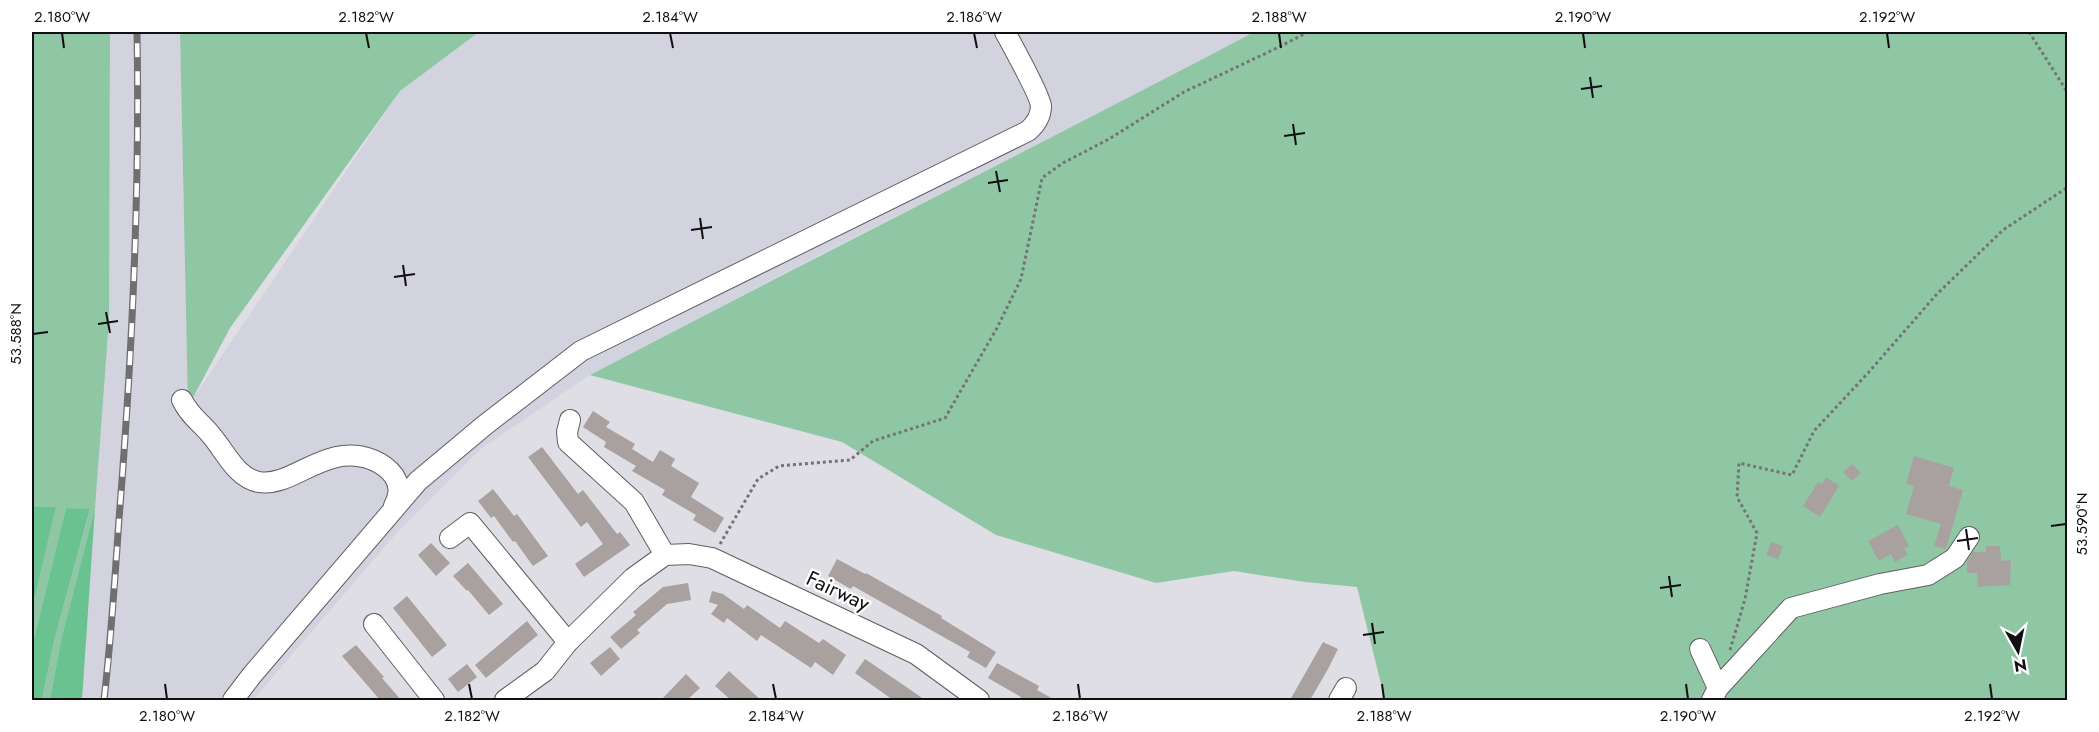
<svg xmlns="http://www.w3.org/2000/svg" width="2099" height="732" viewBox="0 0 2099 732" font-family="Jost,sans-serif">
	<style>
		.built { fill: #d3d3e0 }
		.green { fill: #8fc7a5 }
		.forest { fill: #6ac290 }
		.building { fill: #a8a1a0 }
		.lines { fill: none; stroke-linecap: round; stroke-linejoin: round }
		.minor-casing { stroke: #5e5e63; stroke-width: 22 }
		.path { stroke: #747478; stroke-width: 3; stroke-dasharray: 3 3; stroke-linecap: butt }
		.minor { stroke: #fff; stroke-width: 20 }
		.rail-casing { stroke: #6f6f72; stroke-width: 7 }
		.rail { stroke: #fff; stroke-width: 4.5; stroke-dasharray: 14; stroke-linecap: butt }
		.ticks { fill: none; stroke: #101012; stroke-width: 2 }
		.labels { text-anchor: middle; stroke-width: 4.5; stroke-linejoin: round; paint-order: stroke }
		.street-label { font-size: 21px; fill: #101012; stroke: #fff }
		.neatline { fill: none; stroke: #101012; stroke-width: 2 }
		.ticks-label { font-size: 15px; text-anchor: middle; fill: #101012 }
	</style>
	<rect width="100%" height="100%" fill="#dedee4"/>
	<polygon class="built" points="110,32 180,32 188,406 400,91 479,32 1254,32 1068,130 825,252 590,375 482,448 395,535 253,700 32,700 32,584 109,203"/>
	<g class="green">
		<polygon points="32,32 110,32 109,320 95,508 61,640 50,700 42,700 54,641 90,510 66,508 32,647 32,610 56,507 32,506"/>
		<polygon points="180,32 479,32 400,91 230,328 188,407"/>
		<path d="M1254 32H2067V700H1385L1357 587 1305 582 1234 571 1156 583 996 535 842 442 590 375C811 259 1034 148 1254 32Z"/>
	</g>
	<g class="forest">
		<polygon points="32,506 56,507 32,610"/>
		<polygon points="66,508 90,509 54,641 42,700 32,700 32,647"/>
		<polygon points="95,508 82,700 50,700 61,640"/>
	</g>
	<g class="building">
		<polygon points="593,411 610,422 606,427 635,444 632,449 653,462 660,450 675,459 671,466 699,483 691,497 724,518 715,533 693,520 696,515 662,495 665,490 632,471 636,466 604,447 606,442 583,427"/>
		<polygon points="542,447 578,494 583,490 617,534 620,532 630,545 584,577 575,564 603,544 587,522 581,527 528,457"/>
		<polygon points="1914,456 1954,468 1949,486 1963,490 1946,549 1934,546 1941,524 1906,514 1914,486 1906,484"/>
		<polygon points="1852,464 1861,473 1852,481 1843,472"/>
		<polygon points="1826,477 1839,486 1820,517 1803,506 1818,482 1822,484"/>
		<polygon points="493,489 514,516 517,514 548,556 533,566 515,541 513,542 494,516 491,518 478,501"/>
		<polygon points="1898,525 1909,546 1904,548 1908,555 1895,562 1891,554 1879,561 1868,541"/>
		<polygon points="1771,542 1783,546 1778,559 1766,555"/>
		<polygon points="431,543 450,563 436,576 418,555"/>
		<polygon points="1986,546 2000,546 2001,561 2011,560 2010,585 1978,587 1977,573 1967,573 1967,562 1973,552 1986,552"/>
		<polygon points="837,559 865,574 866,573 942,616 941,618 996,652 986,668 967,657 970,652 853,586 851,589 828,576"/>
		<polygon points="468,563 503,604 489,615 468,590 467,591 453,576"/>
		<polygon points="688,583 691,600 667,604 637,630 640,633 621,649 610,637 636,615 633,612 663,587"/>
		<polygon points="712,591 723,594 744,609 747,605 780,628 785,621 819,643 823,639 846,655 833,675 815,662 811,668 761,635 757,641 727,618 724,623 711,614 718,605 709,602"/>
		<polygon points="407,596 447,645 432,657 393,608"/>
		<polygon points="527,621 538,635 486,678 475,665"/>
		<polygon points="1323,642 1338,649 1328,669 1310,700 1290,700"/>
		<polygon points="356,645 384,677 382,678 401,700 380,700 342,656"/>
		<polygon points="610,647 620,659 601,676 590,663"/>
		<polygon points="865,659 902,684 925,700 893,700 855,673"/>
		<polygon points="997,663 1039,686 1037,690 1055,700 1019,700 1021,697 988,678"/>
		<polygon points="467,664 477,677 458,692 448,679"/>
		<polygon points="729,671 742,683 761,700 731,700 715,686"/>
		<polygon points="686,674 700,688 687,700 661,700"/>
	</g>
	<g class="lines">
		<g class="minor-casing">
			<g id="minor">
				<path d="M182 400C191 418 200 421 211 435 225 451 236 478 259 482 293 488 326 441 373 460 380 463 389 469 394 476 401 487 399 496 394 506"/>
				<polyline points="570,420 567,432 568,442 634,502 665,555"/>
				<polyline points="450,538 470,523 568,642"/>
				<polyline points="374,624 434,700"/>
				<polyline points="1700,649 1718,688"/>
				<path d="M233 700 252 675 418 481 485 425 581 351 1028 131C1036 124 1041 117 1041 106 1040 95 1012 45 1005 32"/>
				<polyline points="505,700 545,671 568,642 633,578 665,555 689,554 712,558 916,654 979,700"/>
				<polyline points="1339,700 1346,688"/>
				<polyline points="1712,700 1718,688 1791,608 1880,584 1928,575 1955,558 1969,537"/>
			</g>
		</g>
		<g class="path">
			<polyline points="2029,32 2068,93"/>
			<polyline points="720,544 758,479 779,466 850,460 873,441 945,418 997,328 1021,279 1042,178 1063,163 1109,139 1184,92 1279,47 1308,32"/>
			<polyline points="1730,650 1745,599 1757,533 1737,497 1739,463 1792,475 1814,431 1868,373 1936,295 2003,230 2068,187"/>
		</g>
		<use href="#minor" class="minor"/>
		<g class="rail-casing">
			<path id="rail" d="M104 700C111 640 115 579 119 519 132 357 140 194 137 32"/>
		</g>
		<use href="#rail" class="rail"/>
	</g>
	<path class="ticks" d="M62 33 64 48M366 33 369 48M670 33 673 48M974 33 977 48M1279 33 1281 48M1583 33 1585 48M1887 33 1889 48M1590 77 1593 98M1581 89 1602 86M1293 124 1296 145M1284 136 1305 133M996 171 1000 192M988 183 1008 180M700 218 703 239M691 230 712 227M403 265 406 286M394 277 415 274M106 312 110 333M98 324 118 321M33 334 48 332M2051 526 2066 524M1966 529 1969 550M1957 541 1978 538M1669 576 1672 597M1660 588 1681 585M1372 623 1375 644M1363 635 1384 632M165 684 167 699M469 684 472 699M773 684 776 699M1078 684 1080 699M1382 684 1384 699M1686 684 1688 699M1990 684 1992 699"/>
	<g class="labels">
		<g class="street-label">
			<text transform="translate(838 591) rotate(25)" y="7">Fairway</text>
		</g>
	</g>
	<rect width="2099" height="732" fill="none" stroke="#ffffff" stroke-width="66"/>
	<g transform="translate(2018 651) rotate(171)" stroke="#ffffff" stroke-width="4.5" paint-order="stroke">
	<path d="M0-4.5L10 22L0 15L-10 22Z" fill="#101012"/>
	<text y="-9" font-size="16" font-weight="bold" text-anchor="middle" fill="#101012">N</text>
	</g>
	<rect x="33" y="33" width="2033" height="666" class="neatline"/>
	<g class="ticks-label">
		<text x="62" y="22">2.180°W</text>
		<text x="366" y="22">2.182°W</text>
		<text x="670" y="22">2.184°W</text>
		<text x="974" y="22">2.186°W</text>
		<text x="1279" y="22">2.188°W</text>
		<text x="1583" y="22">2.190°W</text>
		<text x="1887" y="22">2.192°W</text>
		<text transform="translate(16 334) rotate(-90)" y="5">53.588°N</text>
		<text transform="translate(2082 524) rotate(-90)" y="5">53.590°N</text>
		<text x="167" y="721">2.180°W</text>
		<text x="472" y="721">2.182°W</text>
		<text x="776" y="721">2.184°W</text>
		<text x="1080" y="721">2.186°W</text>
		<text x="1384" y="721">2.188°W</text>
		<text x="1688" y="721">2.190°W</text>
		<text x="1992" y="721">2.192°W</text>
	</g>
</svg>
